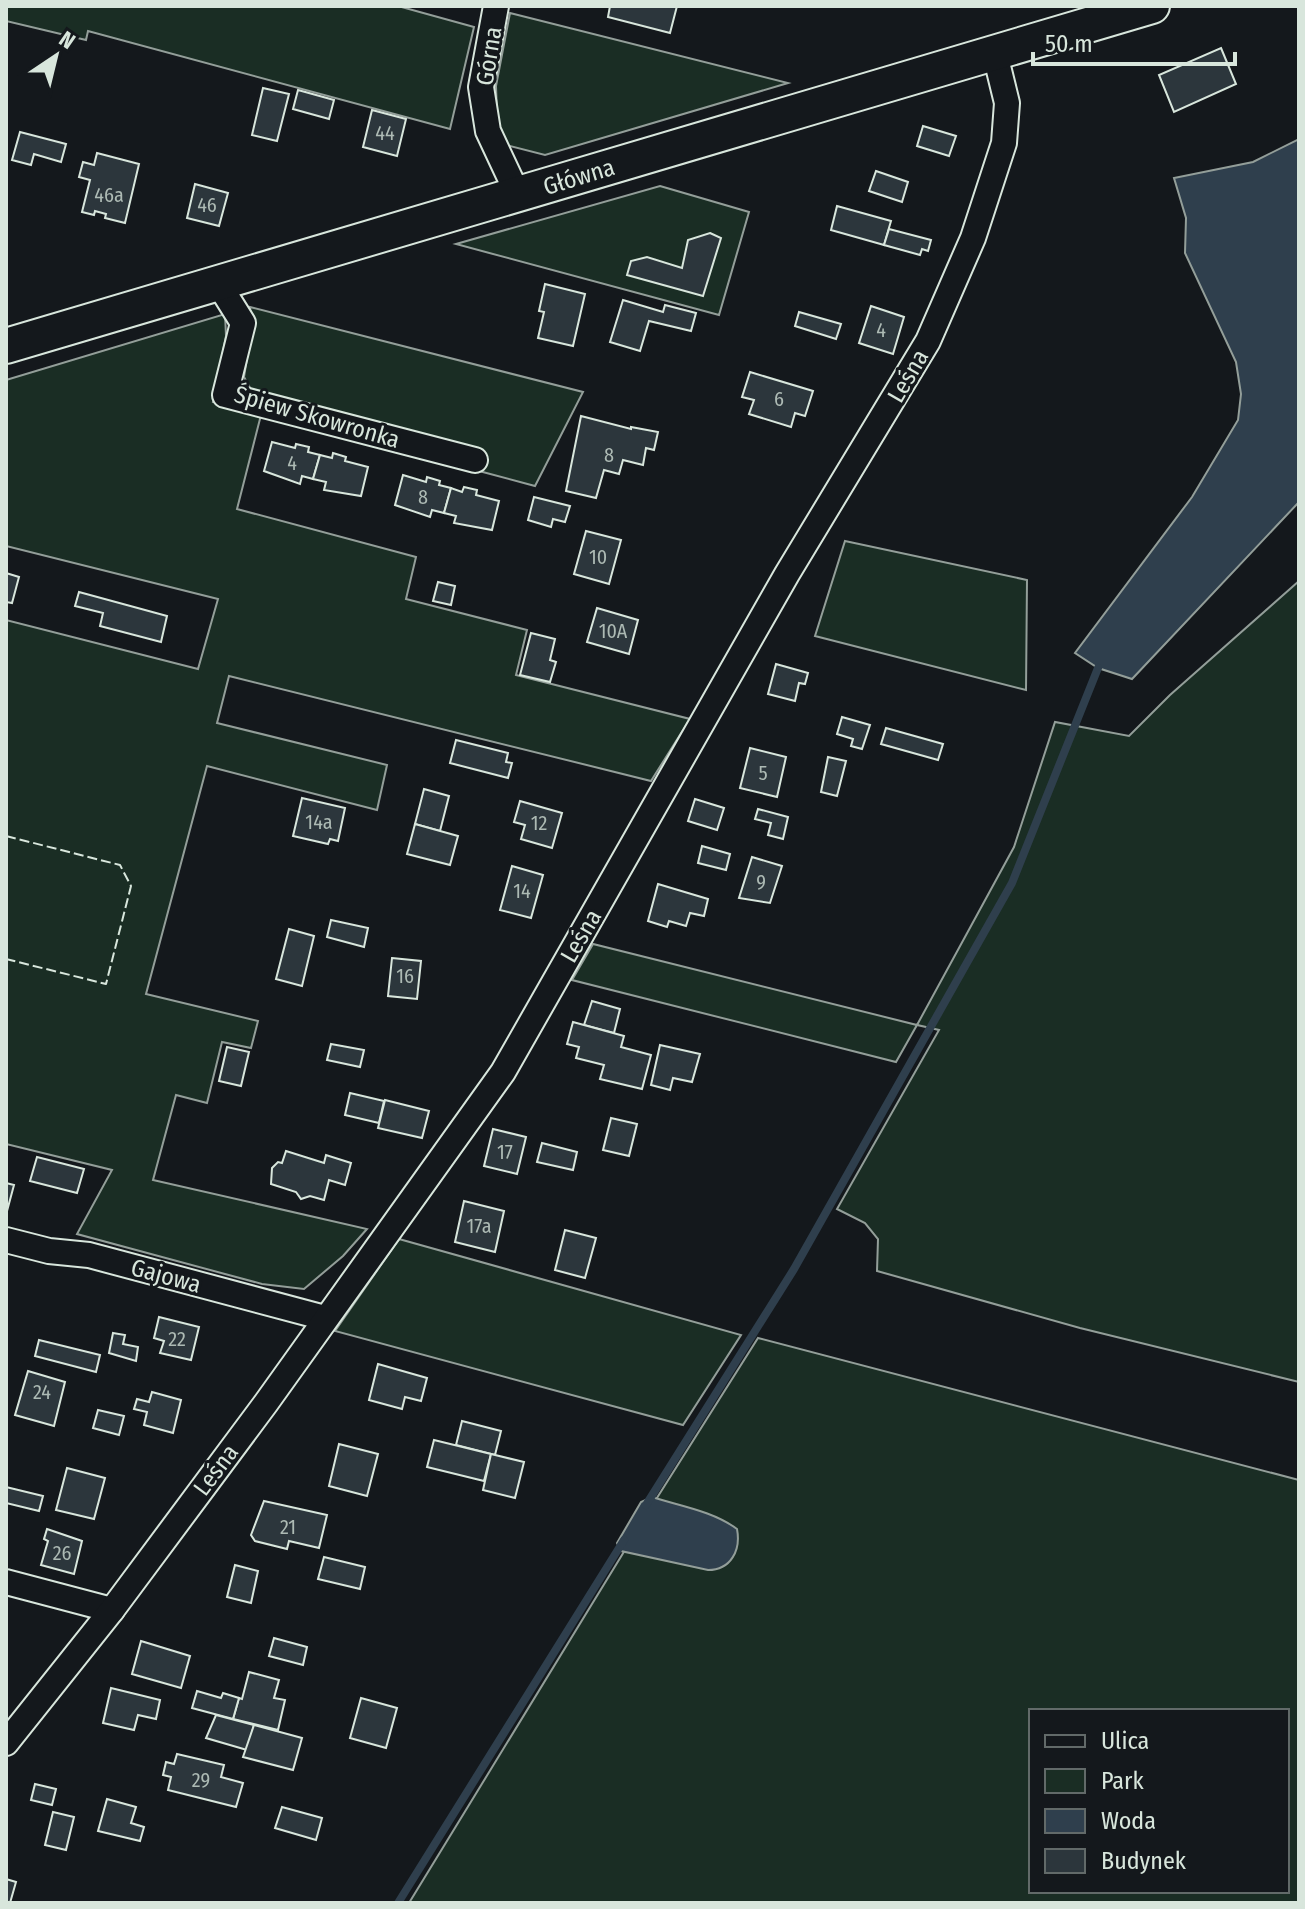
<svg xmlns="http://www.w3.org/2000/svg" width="1305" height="1909" viewBox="0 0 1305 1909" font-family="'Fira Sans Condensed',sans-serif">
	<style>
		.green { fill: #1a2d24; stroke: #939e99; stroke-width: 2; fill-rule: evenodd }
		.water { fill: #2f3f4d; stroke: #939e99; stroke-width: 2 }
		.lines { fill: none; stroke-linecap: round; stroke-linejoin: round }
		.stream { stroke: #2f3f4d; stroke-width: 8 }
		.building { fill: #2c363c; stroke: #d8e6dc; stroke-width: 2 }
		.minor-casing { stroke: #d8e6dc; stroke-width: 28 }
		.secondary-casing { stroke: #d8e6dc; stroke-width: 38 }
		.minor { stroke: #14181c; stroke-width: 24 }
		.secondary { stroke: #14181c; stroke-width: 34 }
		.fence { stroke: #d8e6dc; stroke-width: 2; stroke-dasharray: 10 4; stroke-linecap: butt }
		.labels { text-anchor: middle; stroke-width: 6; stroke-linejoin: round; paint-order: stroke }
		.number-label { font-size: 20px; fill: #adbab4 }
		.street-label { font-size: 24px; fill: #d8e6dc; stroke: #14181c }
	</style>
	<rect width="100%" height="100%" fill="#14181c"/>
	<g class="green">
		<polygon points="6,6 398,6 474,27 450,129 88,31 86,40 6,21"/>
		<polygon points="510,13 788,83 545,155 498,143 496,86"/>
		<polygon points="660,186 749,212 719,315 456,244"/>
		<polygon points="250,307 583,392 535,486 479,471 484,453 253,393 244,377 252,327"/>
		<polygon points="225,314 226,336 213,402 261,415 237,509 416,557 406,599 527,630 516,675 690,719 651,781 229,676 217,723 387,765 377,810 207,766 146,994 258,1021 251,1048 222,1042 207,1103 176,1095 153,1180 367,1229 343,1256 304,1289 262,1284 77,1234 112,1170 6,1144 6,620 198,669 218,599 6,546 6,380"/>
		<polygon points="845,541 1027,580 1026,690 815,636"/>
		<polygon points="1299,581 1299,1382 1080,1328 877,1271 878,1239 865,1223 837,1209 939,1030 917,1025 896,1062 572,980 593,944 917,1025 1014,847 1055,722 1129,736 1170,695"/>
		<polygon points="399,1239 741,1335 683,1425 335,1331"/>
		<path d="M758 1338 1299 1480V1903H409L655 1501ZM1031 1711H1287V1891H1031Z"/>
	</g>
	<g class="water">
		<polygon points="1299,139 1299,502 1132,679 1098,668 1075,653 1192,497 1238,420 1241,394 1236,362 1185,253 1186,218 1174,178 1253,162"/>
		<path d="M652 1497C680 1506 713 1511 737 1529 741 1550 731 1570 708 1570L621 1551 617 1543 641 1502Z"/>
	</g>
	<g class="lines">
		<g class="stream">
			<polyline points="646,1505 794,1269 1012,883 1098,668"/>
			<polyline points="398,1903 624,1540"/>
		</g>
	</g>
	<g class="building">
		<polygon points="610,6 677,6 670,33 608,17"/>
		<polygon points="1221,48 1236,84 1174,112 1159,75"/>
		<polygon points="263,88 289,94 277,141 252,135"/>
		<polygon points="298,90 334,100 329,119 293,109"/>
		<polygon points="372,110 406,119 397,156 363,147"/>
		<polygon points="923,126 956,136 949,156 917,146"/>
		<polygon points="20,132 66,144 61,162 34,154 31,165 12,160"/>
		<polygon points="97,153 139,164 125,223 105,218 106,214 95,211 94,215 82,212 90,180 79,177 83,162 94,165"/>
		<polygon points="876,171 908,182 902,202 869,191"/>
		<polygon points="195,184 228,193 219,226 187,218"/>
		<polygon points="837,206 891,221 884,245 831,230"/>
		<polygon points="889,229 931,240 928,251 922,249 920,255 884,245"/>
		<polygon points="710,233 721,238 703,296 627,275 631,261 647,257 682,268 688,240"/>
		<polygon points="545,284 585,294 573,346 538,338 544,312 539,311"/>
		<polygon points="623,300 663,312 665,305 696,313 691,331 649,321 640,351 610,342"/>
		<polygon points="871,306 904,317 893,354 859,343"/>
		<polygon points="799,312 841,324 836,339 795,326"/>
		<polygon points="750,372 813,391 805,416 795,413 791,427 749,414 754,400 742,397"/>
		<polygon points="581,416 631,429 631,427 658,432 654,450 646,448 643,465 623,460 619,474 604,470 596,498 566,491"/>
		<polygon points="272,442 295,448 296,444 309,447 308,452 320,455 313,479 302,476 300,484 264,471"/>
		<polygon points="333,453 346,457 345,461 368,467 361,496 324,490 326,482 313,479 320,455 332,458"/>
		<polygon points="403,475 426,482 427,477 440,481 439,485 451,488 444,513 432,510 430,517 395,505"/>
		<polygon points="464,487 477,490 476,495 499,501 492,530 454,523 456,516 444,513 451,488 462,492"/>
		<polygon points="534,497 570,506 565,522 553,519 551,527 528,520"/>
		<polygon points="586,531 621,540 609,584 574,574"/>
		<polygon points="6,573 19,577 12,603 6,602"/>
		<polygon points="438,582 455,586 451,605 433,601"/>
		<polygon points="79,592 167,616 161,642 100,626 103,613 75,606"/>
		<polygon points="597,608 638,620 629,654 587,642"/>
		<polygon points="531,633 555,639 550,660 556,662 550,682 520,675"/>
		<polygon points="776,664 808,673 805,684 799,683 795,701 768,694"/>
		<polygon points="842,717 870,725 862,749 851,746 853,739 837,734"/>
		<polygon points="886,728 943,744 938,760 881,744"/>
		<polygon points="456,740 508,753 506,762 512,763 508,778 450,763"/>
		<polygon points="750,748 786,757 777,797 740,788"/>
		<polygon points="828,757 846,761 837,796 821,792"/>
		<polygon points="424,789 449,796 440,831 415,824"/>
		<polygon points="302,798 345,808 338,841 330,839 328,844 293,836"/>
		<polygon points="695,799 724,808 717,830 688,821"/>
		<polygon points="520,801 562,813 552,848 521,839 525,825 514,822"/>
		<polygon points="758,809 788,817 783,839 768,835 771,823 755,819"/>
		<polygon points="415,824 458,836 450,865 407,854"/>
		<polygon points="702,846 730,854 726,870 698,863"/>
		<polygon points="752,857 782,866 770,903 739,898"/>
		<polygon points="512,866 543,875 531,918 500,910"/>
		<polygon points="658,884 708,899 704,916 690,913 686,926 669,921 667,927 648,921"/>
		<polygon points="331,920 368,928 364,947 327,937"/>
		<polygon points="289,929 314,936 302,986 276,979"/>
		<polygon points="392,958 421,961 417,999 388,996"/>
		<polygon points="592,1001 620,1009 614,1033 584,1025"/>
		<polygon points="573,1022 624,1036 621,1047 651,1055 642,1089 600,1079 604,1065 576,1058 579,1047 567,1044"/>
		<polygon points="331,1044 364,1050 360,1067 327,1060"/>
		<polygon points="660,1045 700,1054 692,1082 673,1078 670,1090 651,1085"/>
		<polygon points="227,1047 249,1052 241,1086 219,1081"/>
		<polygon points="350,1093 384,1101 379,1123 345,1115"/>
		<polygon points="385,1100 429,1111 422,1138 378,1128"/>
		<polygon points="611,1118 637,1124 629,1156 603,1150"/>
		<polygon points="493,1129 526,1137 517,1174 484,1166"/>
		<polygon points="542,1143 577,1152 573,1170 537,1162"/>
		<polygon points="286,1151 324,1163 326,1155 351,1163 345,1185 329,1180 324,1200 310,1196 301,1199 296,1192 271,1184 272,1168 278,1162 282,1163"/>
		<polygon points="37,1157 84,1169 77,1193 30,1181"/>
		<polygon points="6,1183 14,1185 7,1211 6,1210"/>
		<polygon points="464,1201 504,1211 495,1252 455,1242"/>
		<polygon points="565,1230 596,1238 585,1278 555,1270"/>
		<polygon points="159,1317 199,1327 191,1360 160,1353 164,1341 154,1338"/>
		<polygon points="113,1333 125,1335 123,1344 138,1347 136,1361 109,1353"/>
		<polygon points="39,1340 100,1355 96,1372 35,1356"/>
		<polygon points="378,1364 427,1378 421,1401 405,1397 402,1409 369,1400"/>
		<polygon points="28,1371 65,1382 54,1426 15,1415"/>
		<polygon points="152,1392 181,1400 173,1433 144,1425 147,1412 134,1409 137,1399 149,1402"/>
		<polygon points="98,1410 124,1416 119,1435 93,1428"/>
		<polygon points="462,1421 501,1431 495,1455 456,1445"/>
		<polygon points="434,1440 491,1454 484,1481 427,1467"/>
		<polygon points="339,1444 378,1454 367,1496 329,1486"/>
		<polygon points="491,1454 524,1462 515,1498 483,1490"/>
		<polygon points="67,1468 105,1478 94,1519 56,1510"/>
		<polygon points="6,1487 43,1496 39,1511 6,1503"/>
		<polygon points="264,1501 327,1515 319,1548 289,1541 287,1549 255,1541 251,1535"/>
		<polygon points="47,1529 82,1541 74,1574 41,1565 48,1541 44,1539"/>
		<polygon points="324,1557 365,1567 360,1589 318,1579"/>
		<polygon points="235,1565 258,1571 251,1603 227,1597"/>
		<polygon points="274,1638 307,1647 303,1665 269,1656"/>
		<polygon points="141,1641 190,1656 181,1688 132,1674"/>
		<polygon points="249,1672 279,1680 274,1698 285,1700 278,1730 233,1719 239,1698 242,1699"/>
		<polygon points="111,1688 160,1700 156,1719 138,1715 134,1730 103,1723"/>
		<polygon points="197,1691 221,1698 223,1693 239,1698 233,1719 192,1708"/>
		<polygon points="361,1698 397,1708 386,1748 350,1738"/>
		<polygon points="216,1715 254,1725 247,1750 206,1738"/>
		<polygon points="254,1725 302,1738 293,1770 243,1757"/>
		<polygon points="177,1754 224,1765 221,1777 243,1783 236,1807 168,1790 171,1777 163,1775 166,1762 174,1764"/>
		<polygon points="35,1784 56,1789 52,1805 31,1800"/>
		<polygon points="107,1799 136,1807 131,1823 144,1827 140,1841 98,1831"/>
		<polygon points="282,1807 322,1818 316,1840 275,1828"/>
		<polygon points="53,1812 74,1817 66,1850 45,1845"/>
		<polygon points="6,1879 16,1882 10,1903 6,1903"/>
	</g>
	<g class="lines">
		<g class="minor-casing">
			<g id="minor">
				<polyline points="496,6 481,87 488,131 518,195"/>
				<polyline points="218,283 243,323 225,395 475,460"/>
				<polyline points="6,1240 49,1251 89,1255 325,1318"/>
				<polyline points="6,1582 112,1610"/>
				<polyline points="6,1743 112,1610 266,1403 503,1072 787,574 928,341 973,238 1004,143 1007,103 995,54"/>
			</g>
		</g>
		<g class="secondary-casing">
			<polyline id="secondary" points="6,346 1152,6"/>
		</g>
		<use href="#minor" class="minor"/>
		<use href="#secondary" class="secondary"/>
		<polyline class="fence" points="6,836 120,865 131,886 106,984 6,959"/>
	</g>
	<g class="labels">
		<g class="number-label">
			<text x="385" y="140">44</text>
			<text x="109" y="202">46a</text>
			<text x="207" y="212">46</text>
			<text x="881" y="337">4</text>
			<text x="779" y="406">6</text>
			<text x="609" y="462">8</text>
			<text x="292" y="470">4</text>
			<text x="423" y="504">8</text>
			<text x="598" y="564">10</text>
			<text x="613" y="638">10A</text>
			<text x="763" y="780">5</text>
			<text x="319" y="829">14a</text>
			<text x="539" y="830">12</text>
			<text x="761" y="889">9</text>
			<text x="522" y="898">14</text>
			<text x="405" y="983">16</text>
			<text x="505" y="1159">17</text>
			<text x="479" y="1233">17a</text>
			<text x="177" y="1346">22</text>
			<text x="42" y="1399">24</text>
			<text x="288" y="1534">21</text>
			<text x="62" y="1560">26</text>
			<text x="201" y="1787">29</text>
		</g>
		<g class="street-label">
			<text transform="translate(489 56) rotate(-81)" y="8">Górna</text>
			<text transform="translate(579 177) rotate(-17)" y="8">Główna</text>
			<text transform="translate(908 376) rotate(-60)" y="8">Leśna</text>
			<text transform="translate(317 417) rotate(16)" y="8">Śpiew Skowronka</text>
			<text transform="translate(581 936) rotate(-60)" y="8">Leśna</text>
			<text transform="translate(166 1276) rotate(15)" y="8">Gajowa</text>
			<text transform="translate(216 1470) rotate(-53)" y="8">Leśna</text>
		</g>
	</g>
	<rect width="1305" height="1909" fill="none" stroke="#d8e6dc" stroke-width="16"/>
	<rect x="1029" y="1709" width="260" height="184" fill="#14181c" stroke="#626a69" stroke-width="2"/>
	<rect x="1045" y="1735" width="40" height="12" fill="#14181c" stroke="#626a69" stroke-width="2"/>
	<text x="1101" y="1749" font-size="24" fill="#d8e6dc">Ulica</text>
	<rect x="1045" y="1769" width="40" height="24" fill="#1a2d24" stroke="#626a69" stroke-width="2"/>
	<text x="1101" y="1789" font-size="24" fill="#d8e6dc">Park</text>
	<rect x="1045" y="1809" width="40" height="24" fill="#2f3f4d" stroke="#626a69" stroke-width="2"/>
	<text x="1101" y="1829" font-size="24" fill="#d8e6dc">Woda</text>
	<rect x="1045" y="1849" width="40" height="24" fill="#2c363c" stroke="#626a69" stroke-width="2"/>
	<text x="1101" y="1869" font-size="24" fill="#d8e6dc">Budynek</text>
	<g transform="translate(56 56) rotate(35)" stroke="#14181c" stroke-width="6" paint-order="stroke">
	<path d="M0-6L14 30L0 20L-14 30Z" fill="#d8e6dc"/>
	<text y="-12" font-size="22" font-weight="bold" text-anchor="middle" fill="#d8e6dc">N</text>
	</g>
	<path d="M1033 52v12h202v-12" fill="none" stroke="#d8e6dc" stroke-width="4"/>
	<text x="1045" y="52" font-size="24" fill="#d8e6dc" stroke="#14181c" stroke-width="6" paint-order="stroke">50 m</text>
</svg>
